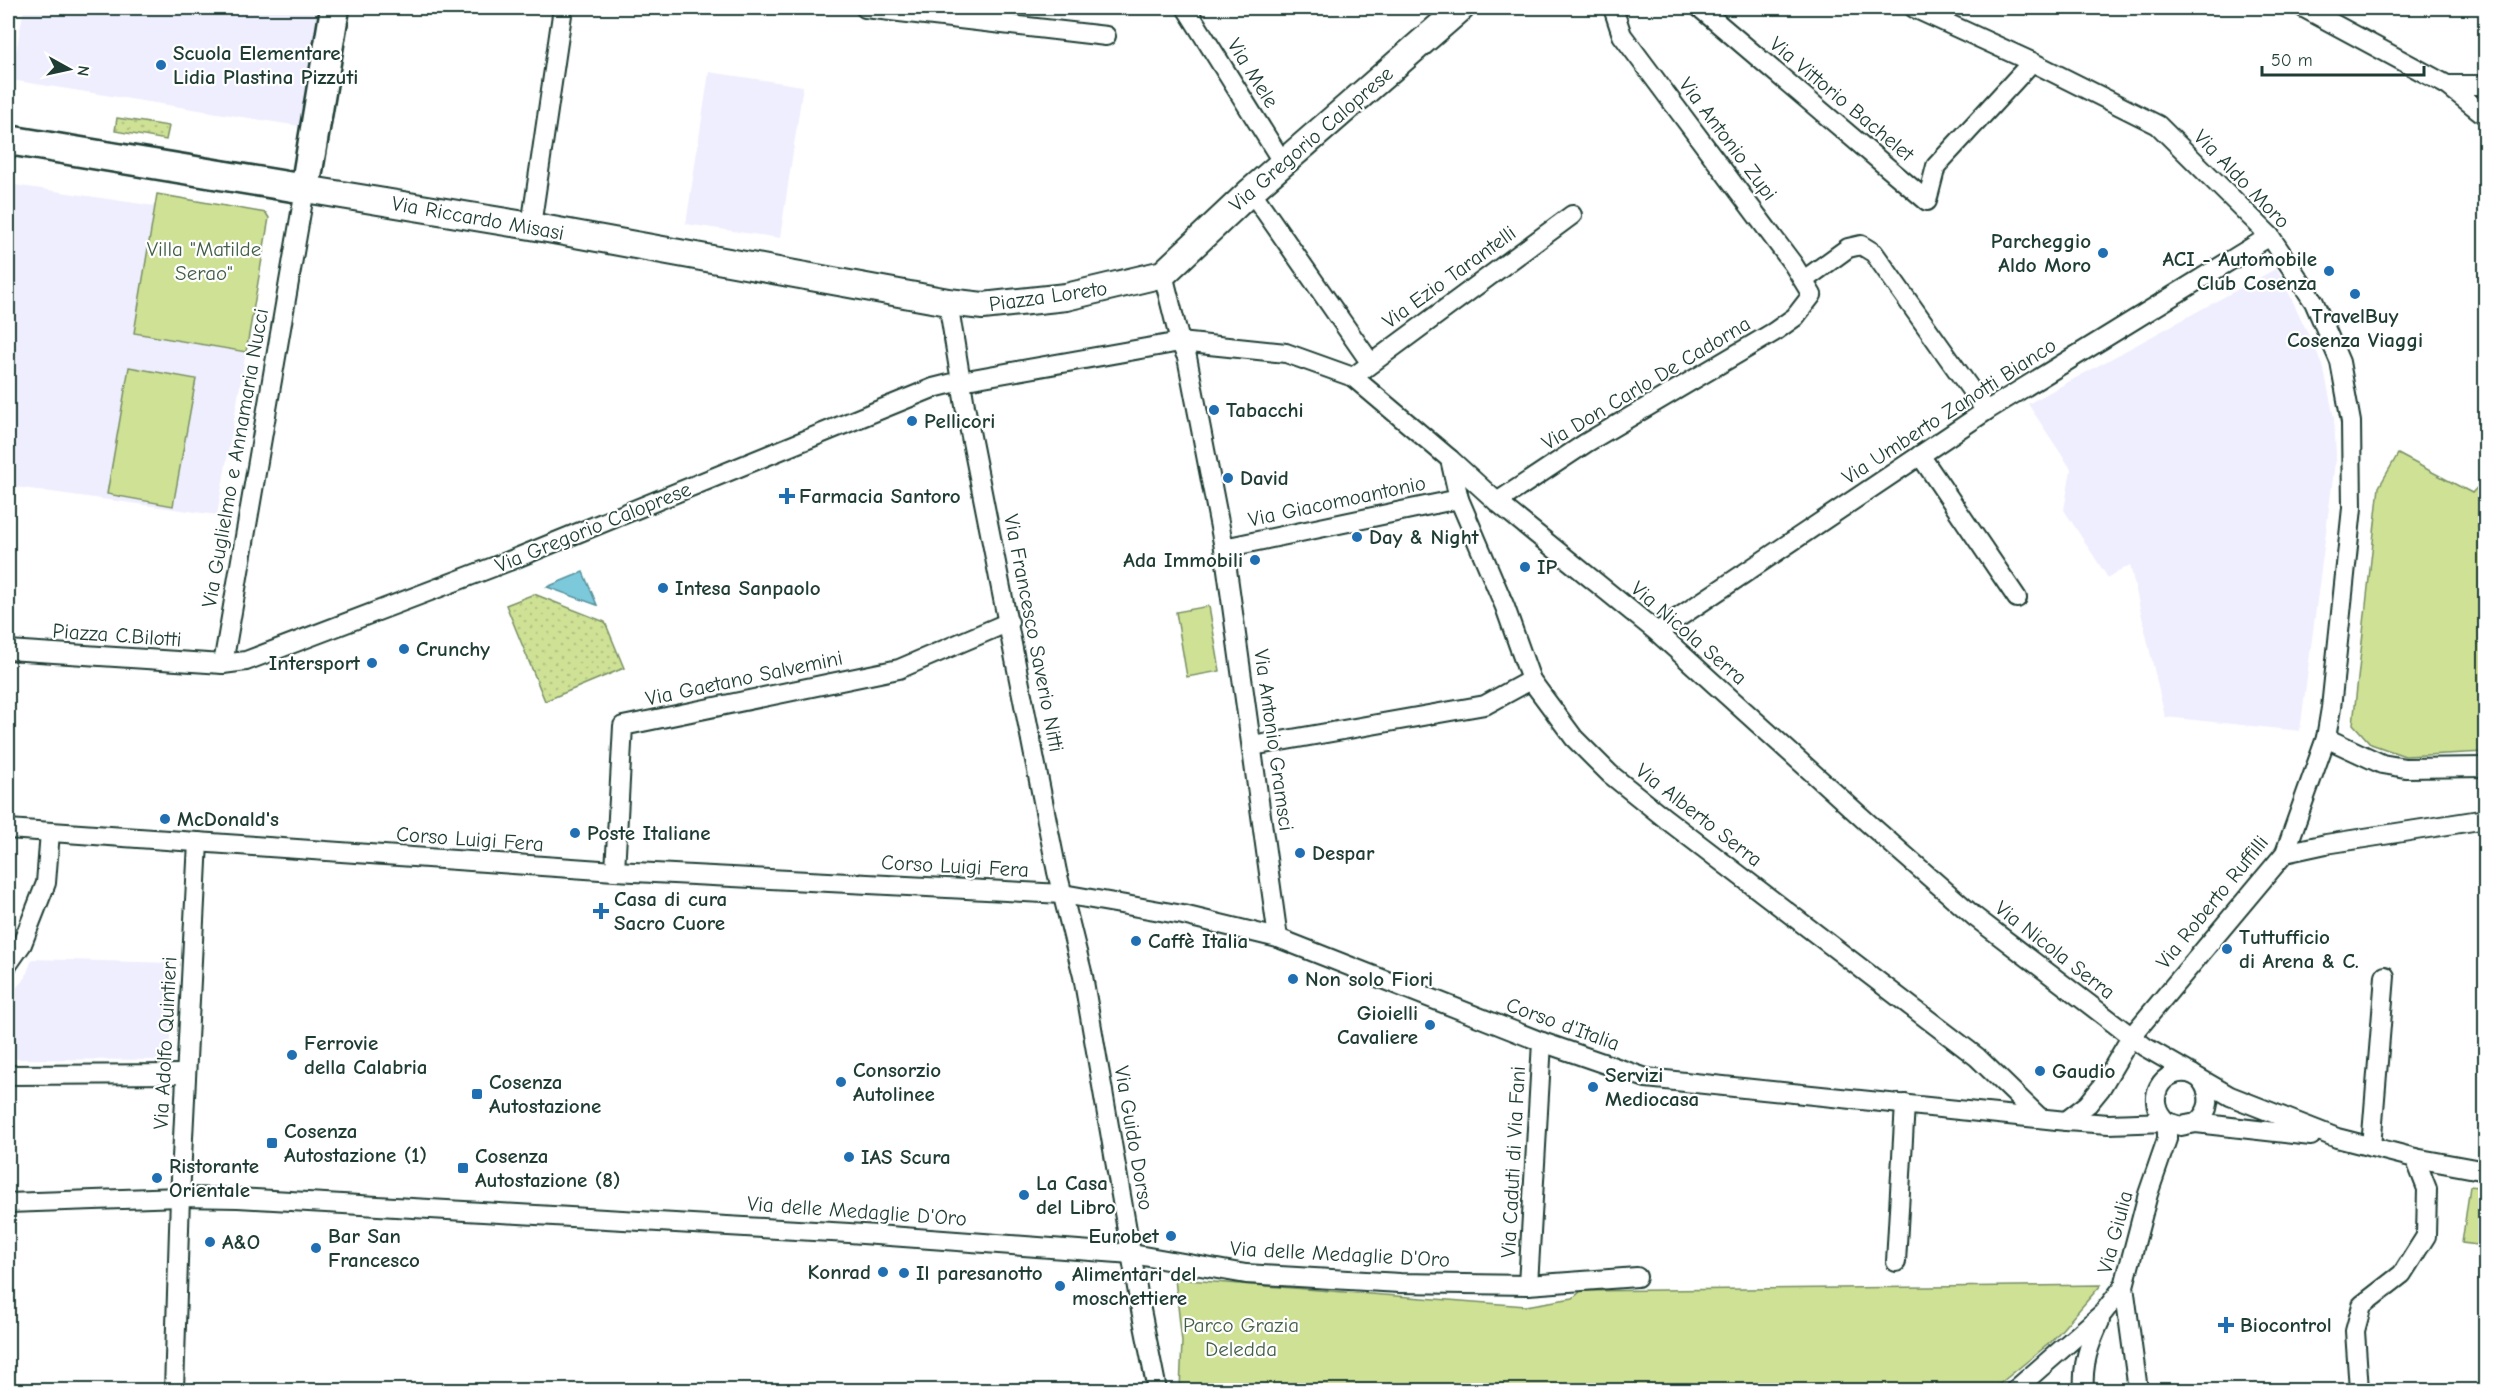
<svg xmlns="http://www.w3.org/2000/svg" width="2493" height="1398" viewBox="0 0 2493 1398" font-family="'Comic Neue',sans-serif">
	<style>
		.built { fill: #efeefe }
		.grass { fill: url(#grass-dots); stroke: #778f64; stroke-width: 1.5 }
		.park { fill: #cfe195; stroke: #778f64; stroke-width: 1.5 }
		.water { fill: #7dc9dc; stroke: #579199; stroke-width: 1.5 }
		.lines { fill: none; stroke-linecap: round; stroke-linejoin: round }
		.street-casing { stroke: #1f3d34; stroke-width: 22 }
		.secondary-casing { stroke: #1f3d34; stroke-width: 30 }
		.primary-casing { stroke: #1f3d34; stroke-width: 33 }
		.street { stroke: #fff; stroke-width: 18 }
		.secondary { stroke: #fff; stroke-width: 26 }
		.primary { stroke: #fff; stroke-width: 28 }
		.poi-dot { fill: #1f6fb2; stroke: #fff; stroke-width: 2 }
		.labels { text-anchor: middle; stroke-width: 4.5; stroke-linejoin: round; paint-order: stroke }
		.poi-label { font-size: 21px; font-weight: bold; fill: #1f3d34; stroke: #fff; text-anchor: start }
		.street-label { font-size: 21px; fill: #1f3d34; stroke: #fff }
		.park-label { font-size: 21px; fill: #425e47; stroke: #fff }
	</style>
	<defs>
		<pattern id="grass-dots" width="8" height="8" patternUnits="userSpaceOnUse" patternTransform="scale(1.5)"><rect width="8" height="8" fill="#cfe195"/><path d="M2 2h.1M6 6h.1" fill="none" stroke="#b1c281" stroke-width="1.8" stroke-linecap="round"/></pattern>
	</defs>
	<rect width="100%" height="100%" fill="#fff"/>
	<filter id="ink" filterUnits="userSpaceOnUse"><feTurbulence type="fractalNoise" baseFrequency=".0167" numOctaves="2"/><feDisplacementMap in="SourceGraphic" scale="12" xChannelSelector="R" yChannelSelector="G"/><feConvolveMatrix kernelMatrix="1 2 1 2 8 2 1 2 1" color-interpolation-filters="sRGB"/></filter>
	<g filter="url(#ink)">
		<g class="built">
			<polygon points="24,8 320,8 299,126 11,80"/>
			<polygon points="709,72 803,86 780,238 686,224"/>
			<polygon points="8,184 155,206 134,333 246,352 217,515 8,486"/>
			<polygon points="2277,268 2323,365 2334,418 2336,455 2300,731 2165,717 2130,565 2108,578 2064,510 2071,469 2028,404"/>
			<polygon points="32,959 173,963 169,1060 8,1059 8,997 25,978"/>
		</g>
		<g class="grass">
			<polygon points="117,118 169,126 166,140 115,131"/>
			<polygon points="534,594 605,622 624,668 545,701 506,605"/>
		</g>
		<g class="park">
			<polygon points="157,194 266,213 269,218 246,352 134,333"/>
			<polygon points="129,367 196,379 173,506 107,494"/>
			<polygon points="2398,454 2472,493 2485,479 2485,752 2405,756 2371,744 2353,724 2379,487"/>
			<polygon points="1209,606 1220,671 1187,677 1176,612"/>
			<polygon points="2470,1186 2485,1188 2485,1246 2462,1243"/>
			<polygon points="1175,1279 1526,1306 1573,1298 1581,1291 2101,1285 2051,1342 1992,1390 1180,1390 1182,1342"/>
		</g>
		<polygon class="water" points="583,572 597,605 547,587"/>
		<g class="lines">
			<g class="street-casing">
				<g id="street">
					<polyline points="865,8 1106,36"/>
					<polyline points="1186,8 1283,163"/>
					<polyline points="1700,8 1927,201 1936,166 2032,62"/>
					<polyline points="1914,8 2032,62 2158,125 2270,236 2314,302 2340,362 2351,422 2352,508 2331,708 2326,738 2285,853 2131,1037 2101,1088 2088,1104 2066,1121"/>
					<polyline points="2304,8 2447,85 2486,116"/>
					<polyline points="2447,85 2486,85"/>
					<polyline points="1251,191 1370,362"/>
					<polyline points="531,226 563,8"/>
					<polyline points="1163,274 1180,342 1187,357 1224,548 1278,938"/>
					<polyline points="1804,280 1848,248 1861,245 1874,253 1986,411"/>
					<polyline points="948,302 965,406 1057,872 1083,976 1140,1305 1157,1390"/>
					<polyline points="1353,377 1572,215"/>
					<polyline points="1920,455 2017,598"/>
					<polyline points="1450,459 1459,499 1505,607 1531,680 1574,738 1610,774 1666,819 1977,1057 2039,1117"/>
					<polyline points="1497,502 1586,443 1774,332 1795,317 1812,295 1793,264 1622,35 1613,8"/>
					<polyline points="1224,548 1459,499"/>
					<polyline points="1657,632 1986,411 2270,236"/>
					<polyline points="8,650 223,664 246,661 509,561 933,388 961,381 1180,342 1286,353 1353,377 1450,459 1497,502 1657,632 1868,823 1975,917 2145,1047 2230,1096 2337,1138 2415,1158 2486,1171"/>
					<polyline points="223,664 305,189"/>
					<polyline points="2326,738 2382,764 2405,768 2486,767"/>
					<polyline points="1252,746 1485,705 1531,680"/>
					<polyline points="8,829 615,871 1063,894 1183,915 1278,938 1542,1042 1646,1078 2066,1121 2109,1124 2167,1122 2181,1126 2196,1123 2311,1136"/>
					<polyline points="2285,853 2326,844 2486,819"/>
					<polyline points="615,871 623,726 899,669 1009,622"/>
					<polyline points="8,964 22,944 46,883 50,832"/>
					<polyline points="8,1075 186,1074"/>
					<path d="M2196 1123C2211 1111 2212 1095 2201 1080"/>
					<polyline points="2371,1147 2385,976"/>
					<polyline points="8,1203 180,1197 238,1198 849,1233 1132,1254 1246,1274 1400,1283 1528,1285 1637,1277"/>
					<polyline points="1896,1262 1905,1104"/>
					<polyline points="1528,1285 1542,1042"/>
					<polyline points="174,1390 180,1197 198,842"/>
					<polyline points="2015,1390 2103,1313 2124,1286"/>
					<path d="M2084 1390C2082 1364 2089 1345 2100 1321"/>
					<path d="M2138 1390 2124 1286 2148 1194 2167 1139V1122C2143 1101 2161 1066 2192 1074"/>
					<polyline points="2359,1390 2355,1331 2362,1305 2402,1274 2426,1236 2427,1189 2415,1158"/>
				</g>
			</g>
			<g class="secondary-casing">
				<polyline id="secondary" points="305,189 531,226 948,302 983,306 1066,297 1163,274 1251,191 1461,8"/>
			</g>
			<g class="primary-casing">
				<polyline id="primary" points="8,140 305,189 335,8"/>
			</g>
			<use href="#street" class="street"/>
			<use href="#secondary" class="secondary"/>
			<use href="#primary" class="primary"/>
		</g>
	</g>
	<g class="poi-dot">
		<circle cx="161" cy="65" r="6"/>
		<circle cx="2103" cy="253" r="6"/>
		<circle cx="2329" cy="271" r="6"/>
		<circle cx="2355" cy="294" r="6"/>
		<circle cx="1214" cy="410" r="6"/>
		<circle cx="912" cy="421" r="6"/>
		<circle cx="1228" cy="478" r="6"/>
		<path d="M784 487h6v6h6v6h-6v6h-6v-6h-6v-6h6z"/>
		<circle cx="1357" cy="537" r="6"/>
		<circle cx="1255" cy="560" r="6"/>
		<circle cx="1525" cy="567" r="6"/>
		<circle cx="663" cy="588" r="6"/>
		<circle cx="404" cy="649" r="6"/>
		<circle cx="372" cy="663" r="6"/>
		<circle cx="165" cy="819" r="6"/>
		<circle cx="575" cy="833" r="6"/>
		<circle cx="1300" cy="853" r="6"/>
		<path d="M598 902h6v6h6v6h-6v6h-6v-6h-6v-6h6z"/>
		<circle cx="1136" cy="941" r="6"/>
		<circle cx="2227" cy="949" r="6"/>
		<circle cx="1293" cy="979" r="6"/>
		<circle cx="1430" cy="1025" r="6"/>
		<circle cx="292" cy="1055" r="6"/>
		<circle cx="2040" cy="1071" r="6"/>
		<circle cx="841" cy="1082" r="6"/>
		<circle cx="1593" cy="1087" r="6"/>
		<rect x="471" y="1088" width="12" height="12" rx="3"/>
		<rect x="266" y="1137" width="12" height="12" rx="3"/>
		<circle cx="849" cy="1157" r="6"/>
		<rect x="457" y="1162" width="12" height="12" rx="3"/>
		<circle cx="157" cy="1178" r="6"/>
		<circle cx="1024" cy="1195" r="6"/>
		<circle cx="1171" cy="1236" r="6"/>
		<circle cx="210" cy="1242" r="6"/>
		<circle cx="316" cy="1248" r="6"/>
		<circle cx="883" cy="1272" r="6"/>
		<circle cx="904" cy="1273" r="6"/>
		<circle cx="1060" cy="1286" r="6"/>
		<path d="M2223 1316h6v6h6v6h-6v6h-6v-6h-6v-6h6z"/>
	</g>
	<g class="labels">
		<g class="poi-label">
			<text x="173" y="60">Scuola Elementare<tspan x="173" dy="24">Lidia Plastina Pizzuti</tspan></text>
			<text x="2091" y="248" text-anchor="end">Parcheggio<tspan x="2091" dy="24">Aldo Moro</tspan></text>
			<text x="2317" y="266" text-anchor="end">ACI - Automobile<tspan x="2317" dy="24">Club Cosenza</tspan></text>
			<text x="2355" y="323" text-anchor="middle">TravelBuy<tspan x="2355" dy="24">Cosenza Viaggi</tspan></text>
			<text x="1226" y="417">Tabacchi</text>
			<text x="924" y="428">Pellicori</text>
			<text x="1240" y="485">David</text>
			<text x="799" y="503">Farmacia Santoro</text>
			<text x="1369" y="544">Day &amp; Night</text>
			<text x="1243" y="567" text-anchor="end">Ada Immobili</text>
			<text x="1537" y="574">IP</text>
			<text x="675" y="595">Intesa Sanpaolo</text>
			<text x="416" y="656">Crunchy</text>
			<text x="360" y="670" text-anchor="end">Intersport</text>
			<text x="177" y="826">McDonald's</text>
			<text x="587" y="840">Poste Italiane</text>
			<text x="1312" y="860">Despar</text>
			<text x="614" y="906">Casa di cura<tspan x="614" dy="24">Sacro Cuore</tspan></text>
			<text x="2239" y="944">Tuttufficio<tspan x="2239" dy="24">di Arena &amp; C.</tspan></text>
			<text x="1148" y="948">Caffè Italia</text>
			<text x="1305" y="986">Non solo Fiori</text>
			<text x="1418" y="1020" text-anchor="end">Gioielli<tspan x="1418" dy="24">Cavaliere</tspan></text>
			<text x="304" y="1050">Ferrovie<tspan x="304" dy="24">della Calabria</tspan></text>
			<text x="853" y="1077">Consorzio<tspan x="853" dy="24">Autolinee</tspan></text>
			<text x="2052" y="1078">Gaudio</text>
			<text x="1605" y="1082">Servizi<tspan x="1605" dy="24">Mediocasa</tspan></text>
			<text x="489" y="1089">Cosenza<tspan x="489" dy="24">Autostazione</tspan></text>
			<text x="284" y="1138">Cosenza<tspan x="284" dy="24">Autostazione (1)</tspan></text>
			<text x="475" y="1163">Cosenza<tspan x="475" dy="24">Autostazione (8)</tspan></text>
			<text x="861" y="1164">IAS Scura</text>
			<text x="169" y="1173">Ristorante<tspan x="169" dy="24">Orientale</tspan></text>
			<text x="1036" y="1190">La Casa<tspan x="1036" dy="24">del Libro</tspan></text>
			<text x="328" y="1243">Bar San<tspan x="328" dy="24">Francesco</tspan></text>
			<text x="1159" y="1243" text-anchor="end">Eurobet</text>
			<text x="222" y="1249">A&amp;O</text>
			<text x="871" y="1279" text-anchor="end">Konrad</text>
			<text x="916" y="1280">Il paresanotto</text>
			<text x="1072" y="1281">Alimentari del<tspan x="1072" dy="24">moschettiere</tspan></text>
			<text x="2240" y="1332">Biocontrol</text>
		</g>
		<g class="street-label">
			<text transform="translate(1253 73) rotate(58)" y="7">Via Mele</text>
			<text transform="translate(1842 99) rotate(40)" y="7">Via Vittorio Bachelet</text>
			<text transform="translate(1311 139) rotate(-41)" y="7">Via Gregorio Caloprese</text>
			<text transform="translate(1728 139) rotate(53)" y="7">Via Antonio Zupi</text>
			<text transform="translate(2242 179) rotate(46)" y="7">Via Aldo Moro</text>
			<text transform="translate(478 218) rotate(10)" y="7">Via Riccardo Misasi</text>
			<text transform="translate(1449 277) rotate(-36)" y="7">Via Ezio Tarantelli</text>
			<text transform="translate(1048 296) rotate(-8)" y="7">Piazza Loreto</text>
			<text transform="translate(1646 383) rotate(-31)" y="7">Via Don Carlo De Cadorna</text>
			<text transform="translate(1949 411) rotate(-33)" y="7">Via Umberto Zanotti Bianco</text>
			<text transform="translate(235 458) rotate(-80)" y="7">Via Guglielmo e Annamaria Nucci</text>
			<text transform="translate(1337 501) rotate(-12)" y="7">Via Giacomoantonio</text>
			<text transform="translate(593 527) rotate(-22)" y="7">Via Gregorio Caloprese</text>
			<text transform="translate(1034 633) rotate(79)" y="7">Via Francesco Saverio Nitti</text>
			<text transform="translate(1689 633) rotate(41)" y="7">Via Nicola Serra</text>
			<text transform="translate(117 635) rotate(4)" y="7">Piazza C.Bilotti</text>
			<text transform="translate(744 678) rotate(-12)" y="7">Via Gaetano Salvemini</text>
			<text transform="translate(1274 740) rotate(82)" y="7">Via Antonio Gramsci</text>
			<text transform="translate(1699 815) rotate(38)" y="7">Via Alberto Serra</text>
			<text transform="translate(470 839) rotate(4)" y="7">Corso Luigi Fera</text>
			<text transform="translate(955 866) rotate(3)" y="7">Corso Luigi Fera</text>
			<text transform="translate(2212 902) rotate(-51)" y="7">Via Roberto Ruffilli</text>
			<text transform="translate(2055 950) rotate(38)" y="7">Via Nicola Serra</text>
			<text transform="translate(1563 1024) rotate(20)" y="7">Corso d'Italia</text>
			<text transform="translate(165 1043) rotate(-87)" y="7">Via Adolfo Quintieri</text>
			<text transform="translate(1134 1138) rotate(80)" y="7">Via Guido Dorso</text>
			<text transform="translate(1513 1162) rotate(-87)" y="7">Via Caduti di Via Fani</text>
			<text transform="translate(857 1211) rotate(4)" y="7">Via delle Medaglie D'Oro</text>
			<text transform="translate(2115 1232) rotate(-75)" y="7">Via Giulia</text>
			<text transform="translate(1340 1254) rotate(3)" y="7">Via delle Medaglie D'Oro</text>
		</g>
		<g class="park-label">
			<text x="204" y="256">Villa "Matilde<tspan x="204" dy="24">Serao"</tspan></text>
			<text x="1241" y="1332">Parco Grazia<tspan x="1241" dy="24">Deledda</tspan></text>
		</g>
	</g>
	<rect width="2493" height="1398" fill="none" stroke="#fff" stroke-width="30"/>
	<rect x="15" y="15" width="2463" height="1368" fill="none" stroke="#1f3d34" stroke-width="2" filter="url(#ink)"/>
	<g transform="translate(69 69) rotate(98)" stroke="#ffffff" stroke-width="4.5" paint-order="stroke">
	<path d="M0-4.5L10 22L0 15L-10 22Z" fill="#1f3d34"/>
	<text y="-9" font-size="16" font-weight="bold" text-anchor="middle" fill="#1f3d34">N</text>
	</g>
	<path d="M2262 66v9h162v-9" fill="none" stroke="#1f3d34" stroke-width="3"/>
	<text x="2271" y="66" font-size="18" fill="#1f3d34" stroke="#ffffff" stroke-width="4.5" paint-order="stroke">50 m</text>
</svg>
